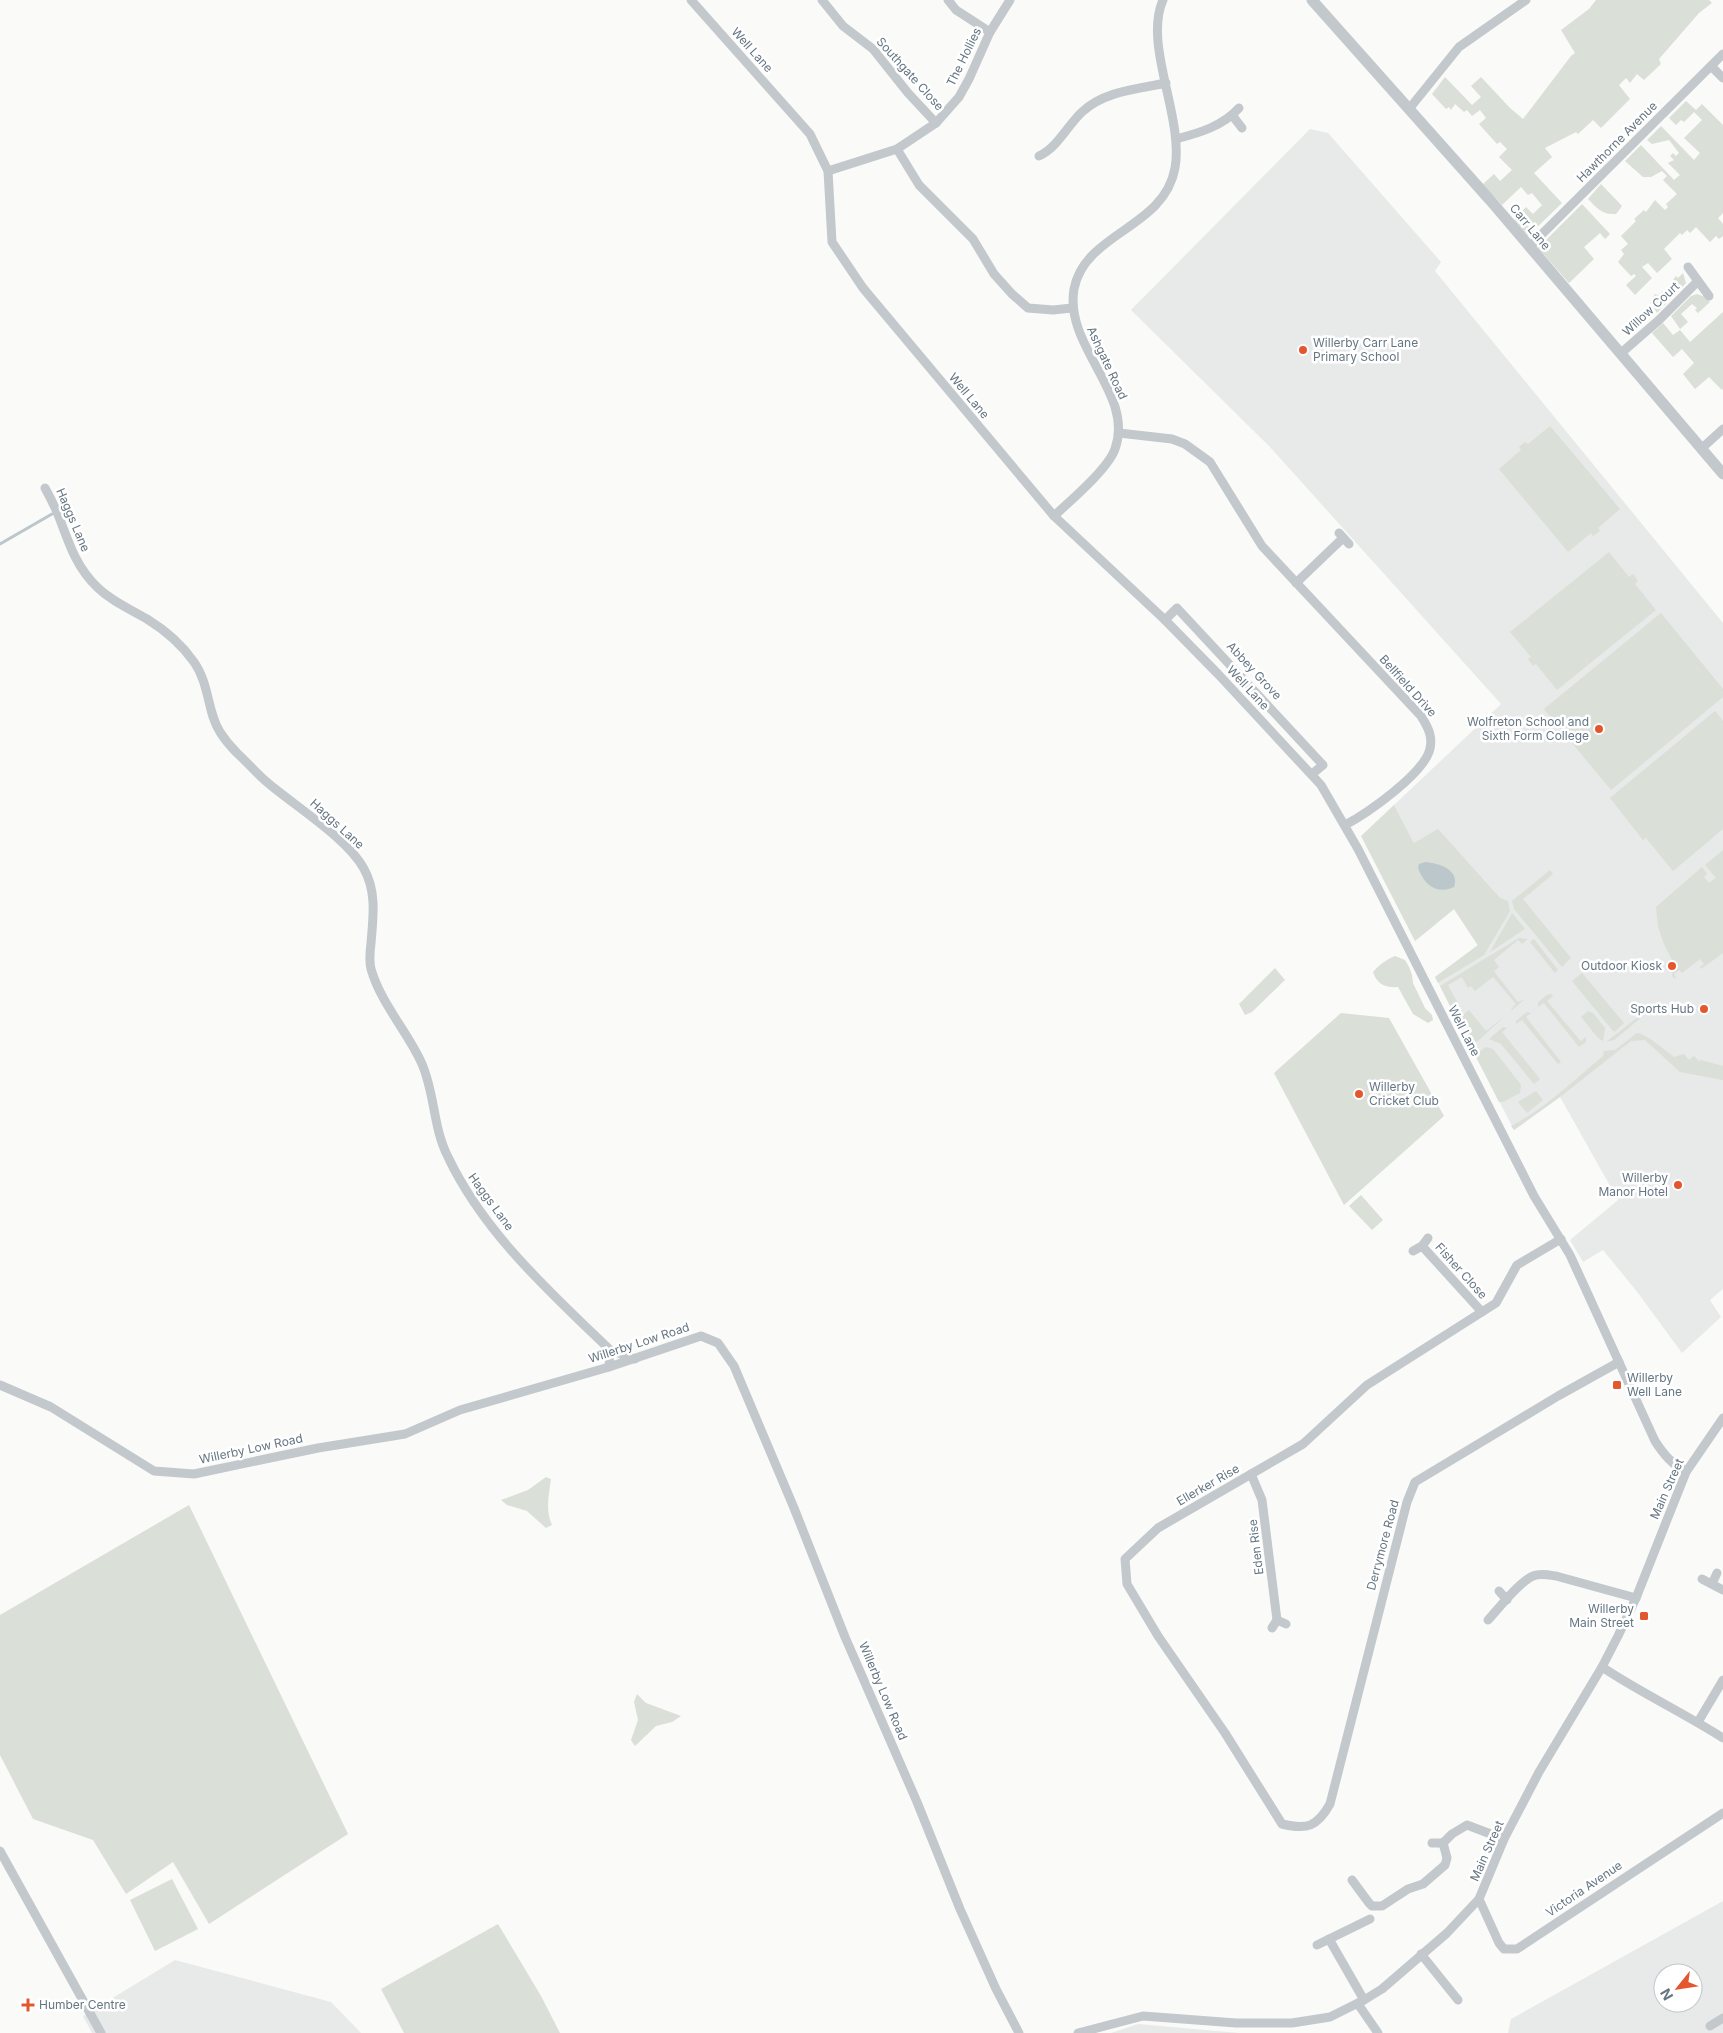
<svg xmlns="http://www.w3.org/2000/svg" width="1723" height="2033" viewBox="0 0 1723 2033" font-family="Inter,sans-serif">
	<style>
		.built { fill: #e8e9e9; fill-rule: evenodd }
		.green { fill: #dadfd7 }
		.water { fill: #bbc7cb }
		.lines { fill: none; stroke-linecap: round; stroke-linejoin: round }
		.stream { stroke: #bbc7cb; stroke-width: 3 }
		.minor { stroke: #c3c8cc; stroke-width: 9 }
		.tertiary { stroke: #c3c8cc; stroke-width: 11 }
		.poi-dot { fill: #e4572e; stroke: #fff; stroke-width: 2 }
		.labels { text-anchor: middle; stroke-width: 5; stroke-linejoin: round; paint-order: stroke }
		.street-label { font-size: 12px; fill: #657683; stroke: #fff }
		.poi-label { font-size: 12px; fill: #657683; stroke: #fff; text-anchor: end }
	</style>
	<rect width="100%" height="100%" fill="#fafaf8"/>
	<g class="built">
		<polygon points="1310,129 1328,133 1441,262 1435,271 1723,623 1723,1289 1710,1300 1721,1317 1682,1353 1638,1293 1603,1250 1583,1262 1570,1240 1618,1200 1560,1097 1514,1130 1440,986 1435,977 1478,946 1454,909 1415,941 1414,843 1394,805 1501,704 1270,447 1131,310"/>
		<path d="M1723 1901V2033H1508L1511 2019ZM1663 1973H1693V2003H1663Z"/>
		<polygon points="175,1960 331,2002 361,2033 92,2033 83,2016"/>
		<polygon points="1138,2024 1239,2033 1111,2033"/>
	</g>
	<g class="green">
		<polygon points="1596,0 1709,0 1712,3 1699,13 1659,59 1661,64 1644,80 1637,74 1630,83 1626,78 1619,85 1630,99 1601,128 1593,120 1578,134 1576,132 1545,148 1552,157 1534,173 1562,203 1528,236 1514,220 1526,207 1533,214 1542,205 1532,193 1528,195 1521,187 1502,205 1483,184 1494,174 1500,181 1512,170 1499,157 1507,149 1500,142 1497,144 1479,124 1486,118 1480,110 1472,116 1467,110 1464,112 1455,104 1451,110 1449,107 1446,109 1432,94 1445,77 1472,105 1481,97 1471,86 1481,77 1510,108 1523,119 1571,56 1575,53 1561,30 1589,9"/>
		<polygon points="1686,101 1696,110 1702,104 1723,125 1723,213 1718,218 1723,224 1723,236 1719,239 1716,236 1710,242 1696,227 1690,233 1687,230 1682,235 1680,233 1664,249 1672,259 1657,273 1648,263 1642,267 1652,278 1635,295 1626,285 1636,276 1634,274 1631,276 1618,262 1624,254 1621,250 1628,244 1621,236 1636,221 1634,219 1644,210 1646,212 1655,200 1665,210 1668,207 1666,204 1677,194 1663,180 1667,176 1662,171 1651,177 1643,177 1625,161 1641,145 1674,180 1680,175 1668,163 1674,160 1670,156 1673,153 1676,156 1679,153 1669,140 1652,144 1647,140 1661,126 1694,160 1700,153 1684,138 1702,120 1694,112 1684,122 1681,120 1676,125 1669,118"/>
		<path d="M1601 184 1622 206 1616 214C1602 215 1597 208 1588 199Z"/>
		<polygon points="1582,204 1610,234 1605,239 1600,233 1584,247 1594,259 1569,283 1538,248"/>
		<polygon points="1683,273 1686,283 1676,294 1669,286 1676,276 1678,278"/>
		<polygon points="1663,291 1670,299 1657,313 1650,302 1655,294 1658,295"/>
		<polygon points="1697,294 1705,297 1710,302 1698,313 1695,310 1697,308 1692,304 1681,314 1688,322 1680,329 1671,316 1691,296"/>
		<polygon points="1723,312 1723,389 1722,390 1709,377 1695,389 1683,374 1694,363 1682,349 1673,357 1652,333 1663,323 1673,335 1680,330 1690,342"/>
		<polygon points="1550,426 1620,509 1598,528 1600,531 1593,536 1591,533 1568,552 1499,469 1521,450 1519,447 1525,442 1528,444"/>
		<polygon points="1609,552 1629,577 1633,574 1638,581 1635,584 1656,610 1557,690 1536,664 1533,666 1528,659 1531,657 1510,632"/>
		<polygon points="1661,613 1723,689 1723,697 1611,790 1544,709"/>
		<polygon points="1715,711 1723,721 1723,829 1673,871 1646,838 1643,840 1610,798"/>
		<polygon points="1394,805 1414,843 1438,829 1500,898 1508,901 1510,911 1484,955 1438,983 1435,977 1478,945 1454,909 1415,941 1361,836"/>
		<polygon points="1723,850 1723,953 1701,969 1700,967 1704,964 1700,959 1682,973 1679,970 1674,974 1676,978 1675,979 1672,976 1674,964 1664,944 1658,927 1656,907 1702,867 1707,874 1704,877 1709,883 1716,878 1705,865"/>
		<polygon points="1550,870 1553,874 1523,899 1571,958 1562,967 1514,909 1512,901"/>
		<polygon points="1512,913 1525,929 1490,952"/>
		<polygon points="1519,938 1528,939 1522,944 1518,940 1494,960 1499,967 1494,971 1496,974 1518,1002 1525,999 1512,1010 1511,1009 1516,1004 1493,977 1475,991 1471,986 1468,988 1462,977 1448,985 1462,1011 1464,1014 1469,1010 1486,1031 1505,1016 1478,1041 1469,1044 1440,986"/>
		<polygon points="1534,939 1558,970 1555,973 1530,942"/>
		<path d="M1395 956 1405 960 1409 967 1412 975 1413 983 1425 1008 1432 1015 1433 1020 1428 1023 1413 1014 1398 987C1385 988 1377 984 1373 972 1380 964 1386 960 1395 956Z"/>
		<polygon points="1275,968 1285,980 1252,1012 1245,1015 1239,1004"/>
		<polygon points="1582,973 1624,1023 1614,1032 1572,981"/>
		<polygon points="1551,994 1553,996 1547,1001 1579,1039 1581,1041 1586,1037 1586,1042 1579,1047 1544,1003 1538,1007 1538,1002 1547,995"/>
		<polygon points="1655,1004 1656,1005 1614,1040 1606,1042"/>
		<polygon points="1588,1011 1593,1013 1605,1028 1603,1041 1598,1038 1581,1017"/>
		<polygon points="1527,1012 1531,1013 1526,1017 1561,1062 1558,1064 1522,1020 1516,1024 1516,1021"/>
		<polygon points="1341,1013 1389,1018 1444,1116 1344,1205 1274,1073"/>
		<polygon points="1503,1027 1507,1028 1502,1032 1540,1079 1534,1084 1501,1044 1489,1039"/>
		<path d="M1637 1033C1645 1033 1666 1051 1674 1057L1684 1054 1689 1060 1694 1056 1699 1061 1701 1060 1723 1066V1080L1680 1072 1645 1040 1631 1041 1560 1097 1514 1130 1511 1126C1545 1109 1574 1080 1603 1056L1604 1051 1615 1050Z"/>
		<polygon points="1486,1047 1493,1049 1521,1085 1520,1093 1503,1102 1499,1102 1475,1055"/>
		<polygon points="1536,1091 1543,1100 1527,1113 1518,1102"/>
		<polygon points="1361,1195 1383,1220 1372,1230 1349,1206"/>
		<path d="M546 1477 551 1479C549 1494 545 1510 552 1525L546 1528 527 1511 507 1505 501 1500 528 1490Z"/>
		<polygon points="189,1505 348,1834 209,1924 173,1862 126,1894 93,1840 33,1819 0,1755 0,1615"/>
		<polygon points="637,1694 646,1703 681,1716 672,1722 656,1726 635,1746 631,1740 638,1720 634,1702"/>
		<polygon points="172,1879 198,1929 155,1951 130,1900"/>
		<polygon points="498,1924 541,1996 560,2033 404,2033 381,1989"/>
	</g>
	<path class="water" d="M1425 862C1439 863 1460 870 1454 887 1437 895 1424 885 1418 868L1419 864Z"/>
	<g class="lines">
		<polyline class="stream" points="0,544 52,514"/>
		<g class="minor">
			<path d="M691 0 810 134 828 171 832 242 863 288 1054 516 1165 620 1218 674 1321 785 1358 849 1534 1196 1570 1255 1655 1441C1664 1455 1672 1464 1686 1472"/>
			<polyline points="822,0 843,26 873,49 908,93 936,123"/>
			<polyline points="948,0 956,10 990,32"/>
			<polyline points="1711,66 1723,78"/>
			<polyline points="1409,109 1459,47 1526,0"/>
			<polyline points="1232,115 1242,128"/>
			<path d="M1176 139C1199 133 1223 126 1239 108"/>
			<polyline points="897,149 919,185 973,239 994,274 1012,294 1028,308 1053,310 1072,308"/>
			<path d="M1039 156C1058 147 1067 126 1082 112 1104 91 1138 89 1166 83"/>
			<polyline points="828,171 897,149 936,123 959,97 969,79 990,32 1010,0"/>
			<polyline points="1529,247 1723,54"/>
			<polyline points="1688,267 1709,296"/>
			<polyline points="1620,354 1659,320 1697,282"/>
			<path d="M1119 433 1172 439 1185 444 1210 462 1262 546 1421 716C1428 727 1434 738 1429 752 1420 776 1368 813 1345 825"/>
			<polyline points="1701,449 1723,429"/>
			<path d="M45 488C50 497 55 507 59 517 69 543 76 567 97 587 111 601 130 609 147 619 165 630 182 645 194 662 210 685 207 712 220 732 225 740 231 747 237 753 248 763 257 774 268 783 295 806 348 839 364 869 377 892 373 918 371 943 370 951 369 961 371 969 381 1004 408 1032 422 1064 435 1094 433 1128 448 1157 484 1233 550 1292 610 1350L609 1367"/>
			<path d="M1054 516C1070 501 1108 469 1115 449 1135 394 1064 347 1074 289 1085 232 1164 229 1175 168 1184 117 1143 45 1163 0"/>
			<polyline points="1339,533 1349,544"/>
			<polyline points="1296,583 1343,538"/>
			<polyline points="1165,620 1177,608 1323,765 1312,774"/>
			<path d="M1561 1239 1517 1265 1496 1303 1367 1385 1303 1444 1158 1528 1125 1559 1127 1584 1158 1636 1225 1733 1282 1824C1307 1830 1317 1827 1330 1804L1407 1502 1415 1482 1558 1396 1619 1362"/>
			<polyline points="1422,1246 1482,1312"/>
			<polyline points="1413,1251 1422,1246 1428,1238"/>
			<polyline points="610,1350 635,1359"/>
			<polyline points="0,1385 51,1407 154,1471 194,1474 318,1448 405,1434 460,1410 609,1367 701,1336 718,1343 734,1366 794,1508 845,1637 917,1802 960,1909 996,1989 1019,2033"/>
			<polyline points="1251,1474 1262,1500 1277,1620"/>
			<polyline points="1702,1579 1723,1590"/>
			<polyline points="1712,1584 1717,1573"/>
			<polyline points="1499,1591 1507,1600"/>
			<path d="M1488 1620C1499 1608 1520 1581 1533 1576 1540 1573 1549 1575 1556 1576L1636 1598"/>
			<polyline points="1272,1628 1277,1620 1286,1624"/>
			<path d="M1602 1667C1641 1693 1684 1713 1723 1738"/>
			<polyline points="1698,1722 1723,1680"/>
			<polyline points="1432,1843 1443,1843"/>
			<polyline points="0,1851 101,2033"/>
			<polyline points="1352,1880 1369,1903 1372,1906 1382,1906 1408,1889 1423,1884 1445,1865 1447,1858 1443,1843 1452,1834 1467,1825 1504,1839"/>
			<polyline points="1479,1899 1499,1943 1504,1949 1517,1949 1723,1813"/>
			<polyline points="1329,1939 1364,2000"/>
			<polyline points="1317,1945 1370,1919"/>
			<polyline points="1421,1954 1458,2000"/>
			<polyline points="1358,2004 1378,2033"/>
			<polyline points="1710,2026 1723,2018"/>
			<polyline points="1078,2033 1143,2016 1236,2023 1292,2023 1330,2017 1364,2000 1382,1989 1447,1933 1479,1899 1504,1839 1539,1772 1602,1667 1618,1636 1636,1598 1686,1472 1723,1418"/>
		</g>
		<polyline class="tertiary" points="1312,0 1490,200 1723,474"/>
	</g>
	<g class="poi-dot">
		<circle cx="1303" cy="350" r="5"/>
		<circle cx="1599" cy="729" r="5"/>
		<circle cx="1672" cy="966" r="5"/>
		<circle cx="1704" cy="1009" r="5"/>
		<circle cx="1359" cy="1094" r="5"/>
		<circle cx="1678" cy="1185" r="5"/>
		<rect x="1612" y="1380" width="10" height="10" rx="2.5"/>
		<rect x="1639" y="1611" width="10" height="10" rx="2.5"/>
		<path d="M25.5 1997.5h5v5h5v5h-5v5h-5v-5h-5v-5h5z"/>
	</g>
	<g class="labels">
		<g class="street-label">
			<text transform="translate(752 50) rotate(48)" y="4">Well Lane</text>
			<text transform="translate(964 57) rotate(-64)" y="4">The Hollies</text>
			<text transform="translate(910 74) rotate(48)" y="4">Southgate Close</text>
			<text transform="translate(1617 142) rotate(-45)" y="4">Hawthorne Avenue</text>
			<text transform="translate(1530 227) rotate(50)" y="4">Carr Lane</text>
			<text transform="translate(1651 309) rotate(-43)" y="4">Willow Court</text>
			<text transform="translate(1107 363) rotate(65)" y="4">Ashgate Road</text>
			<text transform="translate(969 396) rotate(50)" y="4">Well Lane</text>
			<text transform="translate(73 520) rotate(67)" y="4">Haggs Lane</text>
			<text transform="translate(1254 671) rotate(47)" y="4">Abbey Grove</text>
			<text transform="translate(1408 686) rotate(48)" y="4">Bellfield Drive</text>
			<text transform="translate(1248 688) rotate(47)" y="4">Well Lane</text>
			<text transform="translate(337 824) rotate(42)" y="4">Haggs Lane</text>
			<text transform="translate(1464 1031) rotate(63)" y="4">Well Lane</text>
			<text transform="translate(491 1202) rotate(54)" y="4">Haggs Lane</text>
			<text transform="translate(1461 1271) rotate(48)" y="4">Fisher Close</text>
			<text transform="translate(639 1343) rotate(-18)" y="4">Willerby Low Road</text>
			<text transform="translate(251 1449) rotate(-12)" y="4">Willerby Low Road</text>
			<text transform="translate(1208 1485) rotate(-30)" y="4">Ellerker Rise</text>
			<text transform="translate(1667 1489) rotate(-66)" y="4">Main Street</text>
			<text transform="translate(1383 1545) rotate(-75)" y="4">Derrymore Road</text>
			<text transform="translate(1256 1547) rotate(-97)" y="4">Eden Rise</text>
			<text transform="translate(883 1691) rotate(67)" y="4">Willerby Low Road</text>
			<text transform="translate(1487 1851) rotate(-66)" y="4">Main Street</text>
			<text transform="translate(1584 1889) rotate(-34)" y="4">Victoria Avenue</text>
		</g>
		<g class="poi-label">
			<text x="1313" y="347" text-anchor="start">Willerby Carr Lane<tspan x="1313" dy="14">Primary School</tspan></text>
			<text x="1589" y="726">Wolfreton School and<tspan x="1589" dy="14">Sixth Form College</tspan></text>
			<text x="1662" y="970">Outdoor Kiosk</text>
			<text x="1694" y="1013">Sports Hub</text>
			<text x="1369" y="1091" text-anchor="start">Willerby<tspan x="1369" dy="14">Cricket Club</tspan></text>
			<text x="1668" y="1182">Willerby<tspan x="1668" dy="14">Manor Hotel</tspan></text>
			<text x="1627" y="1382" text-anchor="start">Willerby<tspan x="1627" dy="14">Well Lane</tspan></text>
			<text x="1634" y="1613">Willerby<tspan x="1634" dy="14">Main Street</tspan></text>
			<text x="39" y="2009" text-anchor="start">Humber Centre</text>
		</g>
	</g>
	<g transform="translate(1678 1988) rotate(240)"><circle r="24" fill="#ffffff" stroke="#c1c8cd"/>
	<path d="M0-4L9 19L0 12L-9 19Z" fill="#e4572e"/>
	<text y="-8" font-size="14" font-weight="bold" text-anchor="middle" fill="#657683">N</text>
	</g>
</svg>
